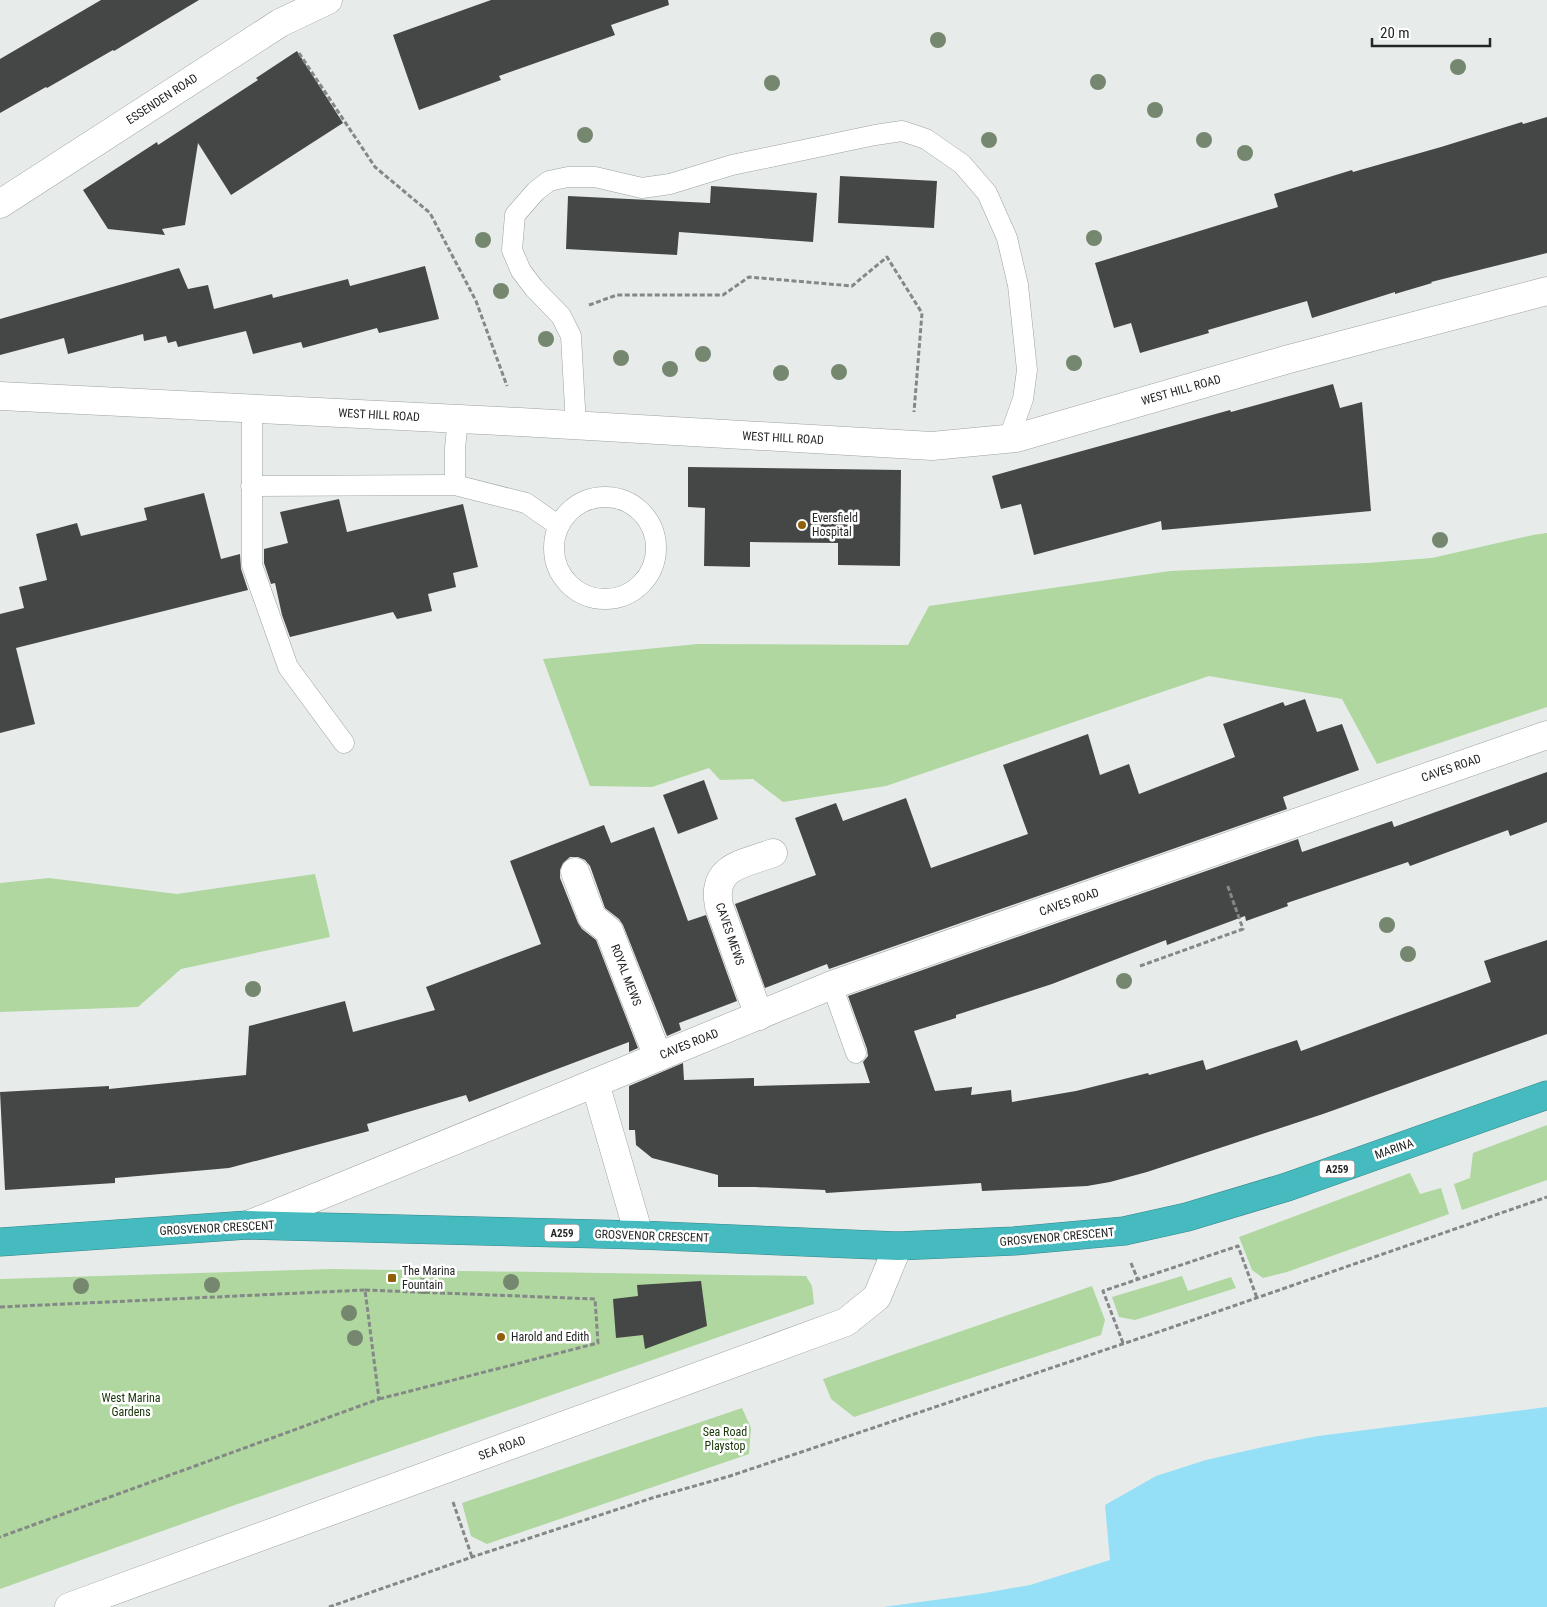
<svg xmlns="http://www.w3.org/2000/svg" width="1547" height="1607" viewBox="0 0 1547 1607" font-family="'Roboto Condensed',sans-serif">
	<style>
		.green { fill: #afd79f }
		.water { fill: #95dff7 }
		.building { fill: #444745 }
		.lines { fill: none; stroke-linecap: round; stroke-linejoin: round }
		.lane-casing { stroke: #9da1a0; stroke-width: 21 }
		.street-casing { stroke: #9da1a0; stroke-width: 29 }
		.highway-casing { stroke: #398689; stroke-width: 29 }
		.path { stroke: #848887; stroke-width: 3; stroke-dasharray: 5 2.5; stroke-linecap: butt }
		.lane { stroke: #fff; stroke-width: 20 }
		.street { stroke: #fff; stroke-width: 28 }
		.highway { stroke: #45babf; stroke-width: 28 }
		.tree { fill: #75876e }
		.poi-dot { fill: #90600b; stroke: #fff; stroke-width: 2 }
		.labels { text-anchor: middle; stroke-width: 5; stroke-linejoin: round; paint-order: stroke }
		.shield { fill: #fff; stroke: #666766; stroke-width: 1 }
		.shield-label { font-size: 11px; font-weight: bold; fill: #242625 }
		.street-label { font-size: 12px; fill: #242625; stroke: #fff }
		.poi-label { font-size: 12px; fill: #242625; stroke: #fff; text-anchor: start }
		.park-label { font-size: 12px; fill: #173507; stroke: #fff }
	</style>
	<rect width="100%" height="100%" fill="#e7eceb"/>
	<g class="green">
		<polygon points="1547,533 1547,707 1377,764 1342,699 1209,676 886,786 783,802 753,779 720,780 709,768 652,787 590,786 543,659 698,644 908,645 929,606 1170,571 1367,563 1432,558 1533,535"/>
		<polygon points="315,874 330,937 181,969 138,1007 0,1012 0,883 49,878 177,894"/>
		<polygon points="1547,1125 1547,1180 1462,1210 1454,1184 1470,1178 1473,1153"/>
		<polygon points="1410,1173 1420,1194 1441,1188 1449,1214 1287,1272 1263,1278 1252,1270 1239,1237"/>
		<polygon points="332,1269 806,1276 812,1286 814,1304 235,1505 0,1589 0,1279"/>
		<polygon points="1182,1276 1188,1291 1231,1277 1236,1288 1135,1320 1119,1317 1112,1297"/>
		<polygon points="1092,1286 1105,1320 1101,1335 854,1417 831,1399 823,1379"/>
		<polygon points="742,1408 751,1428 749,1454 487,1544 471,1536 462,1503"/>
	</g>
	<polygon class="water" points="1547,1407 1547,1607 883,1607 979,1594 1030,1585 1110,1560 1105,1505 1156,1476 1206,1460 1263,1447 1318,1436"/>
	<g class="building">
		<polygon points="101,0 199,0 114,51 113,50 47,88 46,87 0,113 0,59"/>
		<polygon points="491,0 668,0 669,5 611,25 615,35 499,76 501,80 419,110 393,35"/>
		<polygon points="297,51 343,123 231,195 198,143 185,225 162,229 165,235 108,229 83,190 157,142 158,145 258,80 256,78"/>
		<polygon points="1547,117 1547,253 1431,282 1432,283 1395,294 1395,292 1312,318 1307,301 1208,330 1209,333 1140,353 1131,323 1114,328 1095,263 1278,207 1274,194 1352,170 1353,172 1441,147 1522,122 1523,124"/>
		<polygon points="840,176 937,181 934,228 838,223"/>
		<polygon points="711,186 817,193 813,242 679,232 677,255 566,249 568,196 710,203"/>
		<polygon points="425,266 439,319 379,333 377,328 303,348 301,342 253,354 246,331 178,347 176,341 168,343 166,336 144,341 143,334 68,354 64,338 0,355 0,319 179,268 188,289 208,285 214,309 272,294 273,298 348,279 350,286"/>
		<polygon points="1333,384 1340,408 1362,402 1371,511 1162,530 1161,521 1034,555 1021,504 1001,509 992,476 1230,410 1231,412"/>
		<polygon points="688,467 901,470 900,566 838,565 838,543 750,542 750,567 704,566 705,508 688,507"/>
		<polygon points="204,493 221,559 240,554 241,569 248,590 16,648 35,724 0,733 0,614 24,608 19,587 47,580 36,534 77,523 81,536 147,520 144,508"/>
		<polygon points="339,499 347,532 463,504 478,567 453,573 456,587 428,594 432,611 397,619 393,612 290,637 282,615 275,583 271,584 264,563 264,549 288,543 280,512"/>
		<polygon points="1305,699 1317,732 1342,724 1359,770 1283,797 1287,809 829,969 827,964 765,988 735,904 816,875 795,818 836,803 843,821 906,798 931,868 1028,834 1003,765 1088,734 1100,775 1129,764 1139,794 1235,757 1223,724 1283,702 1285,706"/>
		<polygon points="1547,772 1547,822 1510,836 1508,830 1410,866 1408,862 1287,903 1288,906 1246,921 1245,916 1167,945 1166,940 1052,984 956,1015 956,1018 914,1031 935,1091 972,1087 971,1095 1011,1090 1012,1102 1076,1091 1148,1073 1149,1075 1203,1060 1206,1070 1297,1040 1301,1051 1491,982 1484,961 1547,940 1547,1034 1323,1114 1147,1172 1110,1182 1087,1186 982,1191 981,1183 826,1193 825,1190 755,1187 718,1187 718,1175 652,1158 636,1145 635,1130 629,1130 629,1086 683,1063 684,1080 754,1078 754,1086 870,1083 863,1062 868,1056 867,1049 848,996 1298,839 1302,852 1392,821 1394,827"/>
		<polygon points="704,780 718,819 678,834 663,795"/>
		<polygon points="604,825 611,843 654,827 688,921 706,915 737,1001 679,1023 681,1030 667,1036 623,925 619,919 605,908 590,866 585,860 578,857 570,857 563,863 560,870 560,878 578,923 582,929 596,940 638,1048 629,1052 629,1042 469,1102 466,1095 367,1124 369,1131 229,1168 115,1178 115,1183 5,1190 0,1092 109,1086 109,1089 246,1075 249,1026 345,1001 353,1032 435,1010 426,987 541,944 510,861"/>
		<polygon points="701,1281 707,1326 645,1349 643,1335 616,1338 613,1299 638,1296 637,1285"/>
	</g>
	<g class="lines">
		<g class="lane-casing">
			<g id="lane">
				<polyline points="252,409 252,565 288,667 344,743"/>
				<polyline points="576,426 571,336 561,316 534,288 521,271 512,250 515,215 536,191 549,181 568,177 595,177 642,188 670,184 732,165 875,135 902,131 926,139 962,164 987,193 1007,238 1018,285 1027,370 1023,399 1009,438"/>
				<polyline points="455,485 455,448 458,419"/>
				<polyline points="251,486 455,485 526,503 559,526"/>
				<circle cx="605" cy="548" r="51"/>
				<polyline points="832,985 856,1053"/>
			</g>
		</g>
		<g class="street-casing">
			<g id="street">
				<polyline points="0,204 280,23 328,0"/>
				<polyline points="0,396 520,422 932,446 1016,438 1289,359 1547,291"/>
				<polyline points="575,872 592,917 609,931 658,1057"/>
				<path d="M759 1016 719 906C711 866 743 864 773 853"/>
				<polyline points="595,1083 832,985 1547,735"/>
				<polyline points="248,1225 595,1083 639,1235"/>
				<polyline points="69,1607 846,1322 877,1297 898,1246"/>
			</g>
		</g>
		<g class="highway-casing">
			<polyline id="highway" points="0,1242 248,1225 639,1235 898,1246 1014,1241 1124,1231 1187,1217 1287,1187 1547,1095"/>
		</g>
		<g class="path">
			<polyline points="299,53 375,167 430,213 476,301 507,386"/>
			<polyline points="589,305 617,295 723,295 749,277 852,286 887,257 922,313 914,412"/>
			<polyline points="1140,966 1243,929 1227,884"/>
			<polyline points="1131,1263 1138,1280"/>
			<polyline points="365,1290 595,1299 598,1343 379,1399"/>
			<polyline points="0,1307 365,1290 379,1399 0,1537"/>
			<polyline points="1123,1343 1103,1291 1238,1246 1257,1298"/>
			<polyline points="453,1502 472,1557"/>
			<polyline points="329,1607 472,1557 652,1498 730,1476 1170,1328 1547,1197"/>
		</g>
		<use href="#lane" class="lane"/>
		<use href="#street" class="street"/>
		<use href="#highway" class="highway"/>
	</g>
	<g class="tree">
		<circle cx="938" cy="40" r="8"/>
		<circle cx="1458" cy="67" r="8"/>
		<circle cx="1098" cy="82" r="8"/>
		<circle cx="772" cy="83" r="8"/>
		<circle cx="1155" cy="110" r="8"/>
		<circle cx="585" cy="135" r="8"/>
		<circle cx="989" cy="140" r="8"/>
		<circle cx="1204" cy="140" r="8"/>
		<circle cx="1245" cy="153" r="8"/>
		<circle cx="1094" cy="238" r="8"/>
		<circle cx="483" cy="240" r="8"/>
		<circle cx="501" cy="291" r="8"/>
		<circle cx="546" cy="339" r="8"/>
		<circle cx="703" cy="354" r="8"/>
		<circle cx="621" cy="358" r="8"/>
		<circle cx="1074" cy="363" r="8"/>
		<circle cx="670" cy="369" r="8"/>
		<circle cx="839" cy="372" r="8"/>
		<circle cx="781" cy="373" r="8"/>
		<circle cx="1440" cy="540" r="8"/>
		<circle cx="1387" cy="925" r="8"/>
		<circle cx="1408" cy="954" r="8"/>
		<circle cx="1124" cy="981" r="8"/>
		<circle cx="253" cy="989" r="8"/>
		<circle cx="511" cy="1282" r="8"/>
		<circle cx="212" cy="1285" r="8"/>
		<circle cx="81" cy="1286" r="8"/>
		<circle cx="424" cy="1286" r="8"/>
		<circle cx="349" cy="1313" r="8"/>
		<circle cx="355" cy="1338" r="8"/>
	</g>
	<g class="poi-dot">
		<circle cx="802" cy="525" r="5"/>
		<rect x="387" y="1273" width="10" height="10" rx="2.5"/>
		<circle cx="501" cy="1337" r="5"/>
	</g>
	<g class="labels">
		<g class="shield">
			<rect x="1319.5" y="1160.5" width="35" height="17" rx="4"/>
			<rect x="544.5" y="1224.5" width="35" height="17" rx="4"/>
		</g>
		<g class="shield-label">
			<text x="1337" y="1173">A259</text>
			<text x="562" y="1237">A259</text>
		</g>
		<g class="street-label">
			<text transform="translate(162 99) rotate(-33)" y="4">ESSENDEN ROAD</text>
			<text transform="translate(1181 390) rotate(-16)" y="4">WEST HILL ROAD</text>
			<text transform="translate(379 415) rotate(3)" y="4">WEST HILL ROAD</text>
			<text transform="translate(783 438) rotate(3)" y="4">WEST HILL ROAD</text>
			<text transform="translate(1451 768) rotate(-19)" y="4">CAVES ROAD</text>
			<text transform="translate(1069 902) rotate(-19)" y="4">CAVES ROAD</text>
			<text transform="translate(730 934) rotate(71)" y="4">CAVES MEWS</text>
			<text transform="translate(626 975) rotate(69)" y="4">ROYAL MEWS</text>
			<text transform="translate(689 1044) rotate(-22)" y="4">CAVES ROAD</text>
			<text transform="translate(1394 1149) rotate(-19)" y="4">MARINA</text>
			<text transform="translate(217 1228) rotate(-3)" y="4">GROSVENOR CRESCENT</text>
			<text transform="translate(652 1236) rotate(2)" y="4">GROSVENOR CRESCENT</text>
			<text transform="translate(1057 1237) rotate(-5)" y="4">GROSVENOR CRESCENT</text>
			<text transform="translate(502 1448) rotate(-20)" y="4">SEA ROAD</text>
		</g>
		<g class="poi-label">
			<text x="812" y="522">Eversfield<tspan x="812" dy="14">Hospital</tspan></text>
			<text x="402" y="1275">The Marina<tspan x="402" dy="14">Fountain</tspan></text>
			<text x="511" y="1341">Harold and Edith</text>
		</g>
		<g class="park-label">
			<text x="131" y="1402">West Marina<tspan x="131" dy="14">Gardens</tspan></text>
			<text x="725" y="1436">Sea Road<tspan x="725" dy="14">Playstop</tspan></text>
		</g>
	</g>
	<path d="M1372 38v8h118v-8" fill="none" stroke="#242625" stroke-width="2.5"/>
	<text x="1380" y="38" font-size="15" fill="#242625" stroke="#ffffff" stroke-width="4" paint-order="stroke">20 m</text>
</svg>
